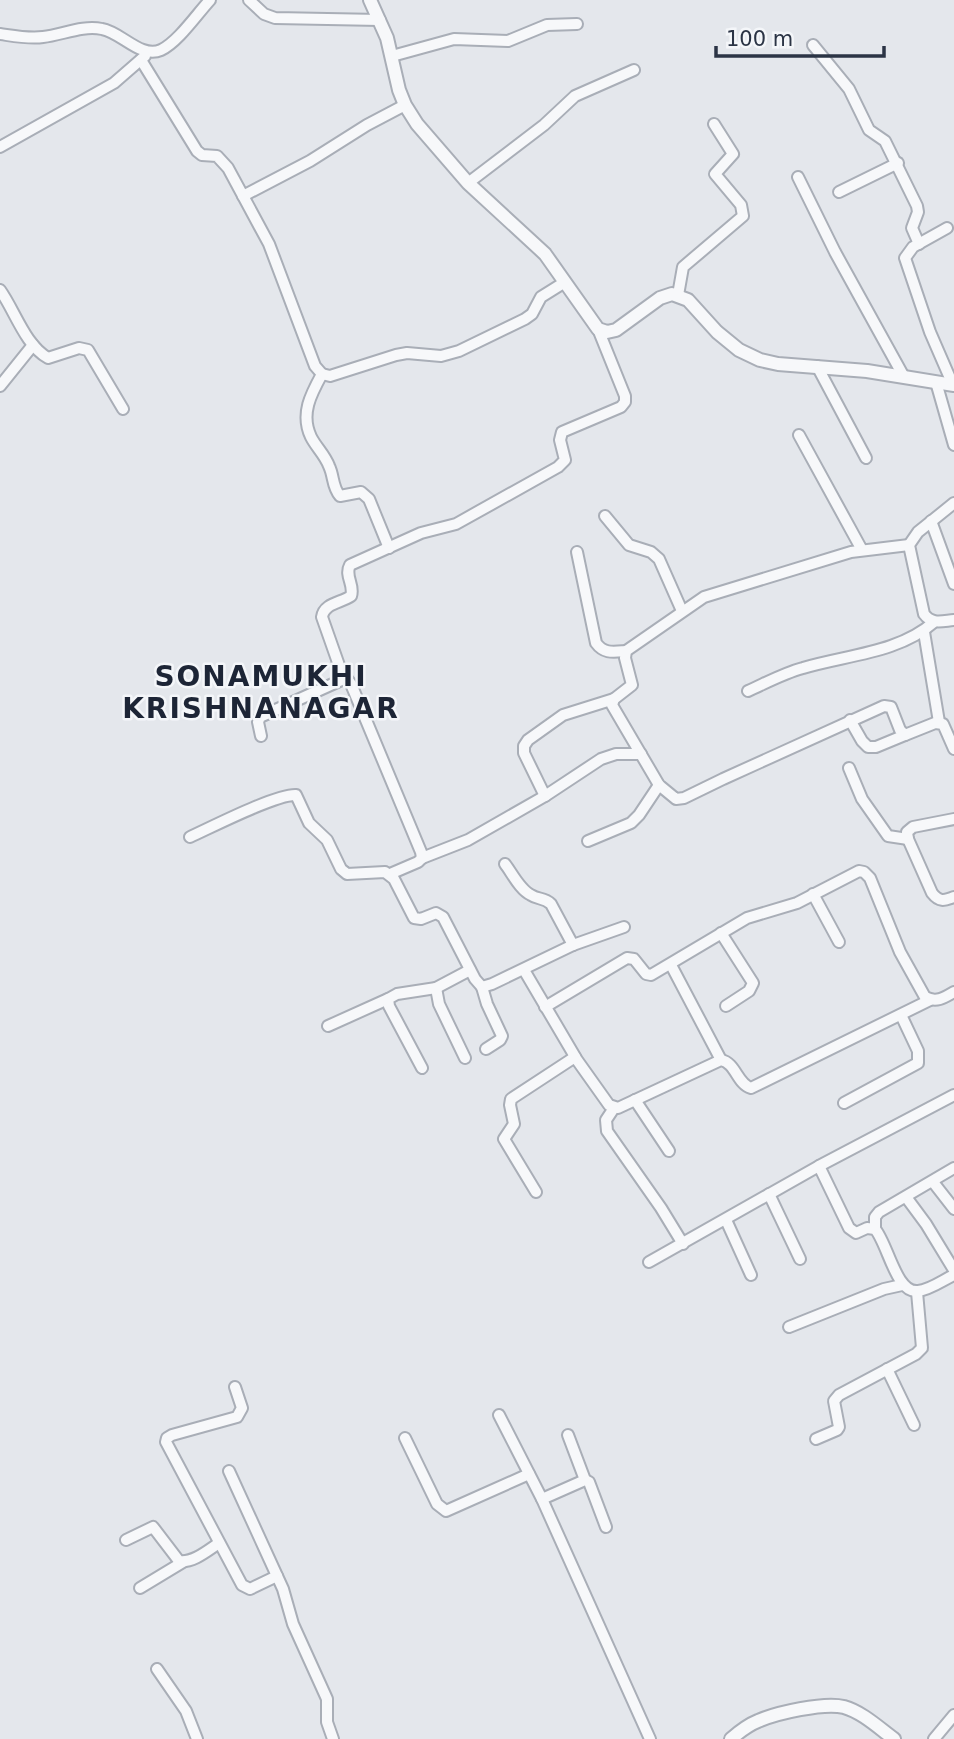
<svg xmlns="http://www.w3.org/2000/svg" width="954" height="1739" viewBox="0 0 954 1739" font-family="'DejaVu Sans',sans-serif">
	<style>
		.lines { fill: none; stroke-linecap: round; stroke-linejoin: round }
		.minor-casing { stroke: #a9aeb7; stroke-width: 14 }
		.tertiary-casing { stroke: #a9aeb7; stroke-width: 16 }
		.minor { stroke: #f7f8fa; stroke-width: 10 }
		.tertiary { stroke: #f7f8fa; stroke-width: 12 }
		.labels { text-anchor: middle; stroke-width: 5; stroke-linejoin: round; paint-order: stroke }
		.district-label { font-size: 28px; font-weight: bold; letter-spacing: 2px; fill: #1d2536; stroke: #f4f6f9 }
	</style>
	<rect width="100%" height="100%" fill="#e4e7ec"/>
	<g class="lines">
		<g class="minor-casing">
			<g id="minor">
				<polyline points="249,0 264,14 275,18 380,20"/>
				<path d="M0 34C14 36 29 39 43 37 62 35 82 25 102 29 121 32 141 59 161 50 178 42 197 14 210 0"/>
				<polyline points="813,45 849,89 869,130 885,141 917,206 918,212 912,228 919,244"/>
				<polyline points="392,56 454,39 508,41 547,25 577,24"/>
				<polyline points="141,60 197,151 202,155 217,156 228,168 269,244 315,366 322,374 330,376 396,355 407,353 441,356 459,351 525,319 532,314 541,297 565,282"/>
				<polyline points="0,147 114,83 145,56"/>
				<polyline points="798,177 835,252 904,377"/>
				<polyline points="468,183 544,125 575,96 634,70"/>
				<polyline points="839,192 898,163"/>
				<polyline points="243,196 310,161 367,125 405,105"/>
				<polyline points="947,228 913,247 905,258 930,332 953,385"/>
				<path d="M0 290C15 311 25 345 48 358L79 348 88 350 123 409"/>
				<polyline points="678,295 683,267 743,216 741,205 715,174 733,154 714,124"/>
				<polyline points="817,366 866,458"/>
				<path d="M322 374C311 394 300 414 311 437 316 447 325 455 329 466 334 476 332 487 340 496L361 492 369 499 389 548"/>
				<polyline points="936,382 954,445"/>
				<polyline points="0,386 33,345"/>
				<polyline points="799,435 862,550"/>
				<path d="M954 503 918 532 909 545 924 614C932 625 942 621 954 620"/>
				<polyline points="605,516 629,545 651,552 659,559 682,611"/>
				<polyline points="931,521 954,584"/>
				<polyline points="909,545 851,552 704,597 626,651 625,658 632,685 614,699 612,705 659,785 676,799 684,798 723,779 884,706 891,707 900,730 905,735 935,723 943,724 954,749"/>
				<path d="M577 552 596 643C604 654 613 652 626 651"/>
				<polyline points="924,632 939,722"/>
				<path d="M748 691C766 683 784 673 803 668 846 655 899 653 934 622"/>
				<polyline points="850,720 862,741 868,747 876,747 905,735"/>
				<polyline points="261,736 258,722 260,717 346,678"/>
				<polyline points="849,768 862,799 888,836 908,839"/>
				<polyline points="545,796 524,753 524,746 528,740 563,715 614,699"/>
				<path d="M954 819 913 827 907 832 908 839 932 893C939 902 944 901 954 897"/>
				<path d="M190 837C212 827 276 794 296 795L309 823 327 840 341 869 347 874 385 872 394 879 414 918 421 919 436 913 443 917 475 979 482 987 492 984 573 945 624 927"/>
				<polyline points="588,841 631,823 639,815 659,785"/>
				<polyline points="422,858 468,840 545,796 601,759 616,754 641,754"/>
				<path d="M505 864C512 873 520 890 531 895 538 900 544 897 551 904L573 945"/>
				<path d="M390 874 418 862 422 858 421 852 351 684 341 671 322 617C324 603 341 603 351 596 355 585 344 576 350 565L421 533 456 524 558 467 565 460 560 440 562 432 621 407 625 402V396L598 329"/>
				<polyline points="813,894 839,942"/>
				<polyline points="721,933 753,983 749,991 726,1006"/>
				<polyline points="671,965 721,1060"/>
				<path d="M524 970 577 1060 609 1105 618 1108 721 1060C736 1063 737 1084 751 1088L930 1000"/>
				<polyline points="482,987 487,1004 502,1036 500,1040 486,1049"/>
				<polyline points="436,988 439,1004 465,1058"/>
				<path d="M545 1007 627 958 634 959 646 974 651 975 747 918 797 903 859 871 864 872 870 878 900 952 925 997C936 1003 944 998 954 992"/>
				<polyline points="328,1026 388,999"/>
				<polyline points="422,1068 389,1006 388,999 397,994 436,988 470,970"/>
				<polyline points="635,1100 669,1151"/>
				<polyline points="844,1103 918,1063 918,1051 901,1015"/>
				<polyline points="614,1108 606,1120 607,1131 661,1208 683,1244"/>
				<path d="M819 1166 849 1228 856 1233 867 1228 875 1229C888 1244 896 1294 918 1291 930 1290 943 1280 954 1275"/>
				<polyline points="933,1182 954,1209"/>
				<polyline points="536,1192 504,1139 514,1124 510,1105 511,1099 575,1057"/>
				<polyline points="769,1194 800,1259"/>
				<polyline points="906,1197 926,1224 954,1270"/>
				<polyline points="726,1220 751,1275"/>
				<polyline points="875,1229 875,1217 879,1212 954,1168"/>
				<polyline points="649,1262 819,1166 954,1095"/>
				<polyline points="789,1327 884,1289 902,1285"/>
				<polyline points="887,1369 914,1425"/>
				<polyline points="235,1387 242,1408 237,1417 172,1435 167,1438 166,1442 242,1585 250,1589 277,1576"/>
				<polyline points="499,1415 542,1499 650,1739"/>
				<polyline points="568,1435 585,1480"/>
				<polyline points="405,1438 437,1504 446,1511 529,1474"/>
				<polyline points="816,1439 837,1430 839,1427 834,1401 839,1395 916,1354 922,1348 917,1292"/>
				<polyline points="229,1471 283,1589 293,1624 327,1699 327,1722 333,1739"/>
				<polyline points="542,1499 585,1480 589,1482 606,1527"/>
				<path d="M126 1540 153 1527 179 1561C193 1563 207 1551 219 1543"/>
				<polyline points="140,1588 183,1562"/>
				<polyline points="157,1669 186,1711 197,1739"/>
				<polyline points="934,1739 954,1715"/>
			</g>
		</g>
		<g class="tertiary-casing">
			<g id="tertiary">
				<polyline points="370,0 387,38 399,90 405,105 417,124 468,183 545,254 598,329 607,332 616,330 660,298 672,294 688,300 717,332 739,350 760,360 778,364 867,371 954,385"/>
				<path d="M731 1739C739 1732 748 1725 758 1721 776 1713 824 1702 844 1707 862 1712 879 1728 894 1739"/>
			</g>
		</g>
		<use href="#minor" class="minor"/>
		<use href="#tertiary" class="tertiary"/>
	</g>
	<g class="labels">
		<g class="district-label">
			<text x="261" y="686">SONAMUKHI<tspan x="261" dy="32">KRISHNANAGAR</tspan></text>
		</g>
	</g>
	<path d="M716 46v10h168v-10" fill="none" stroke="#2b3445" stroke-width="3.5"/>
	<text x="726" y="46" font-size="21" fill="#2b3445" stroke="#f4f6f9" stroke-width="5" paint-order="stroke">100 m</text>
</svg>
